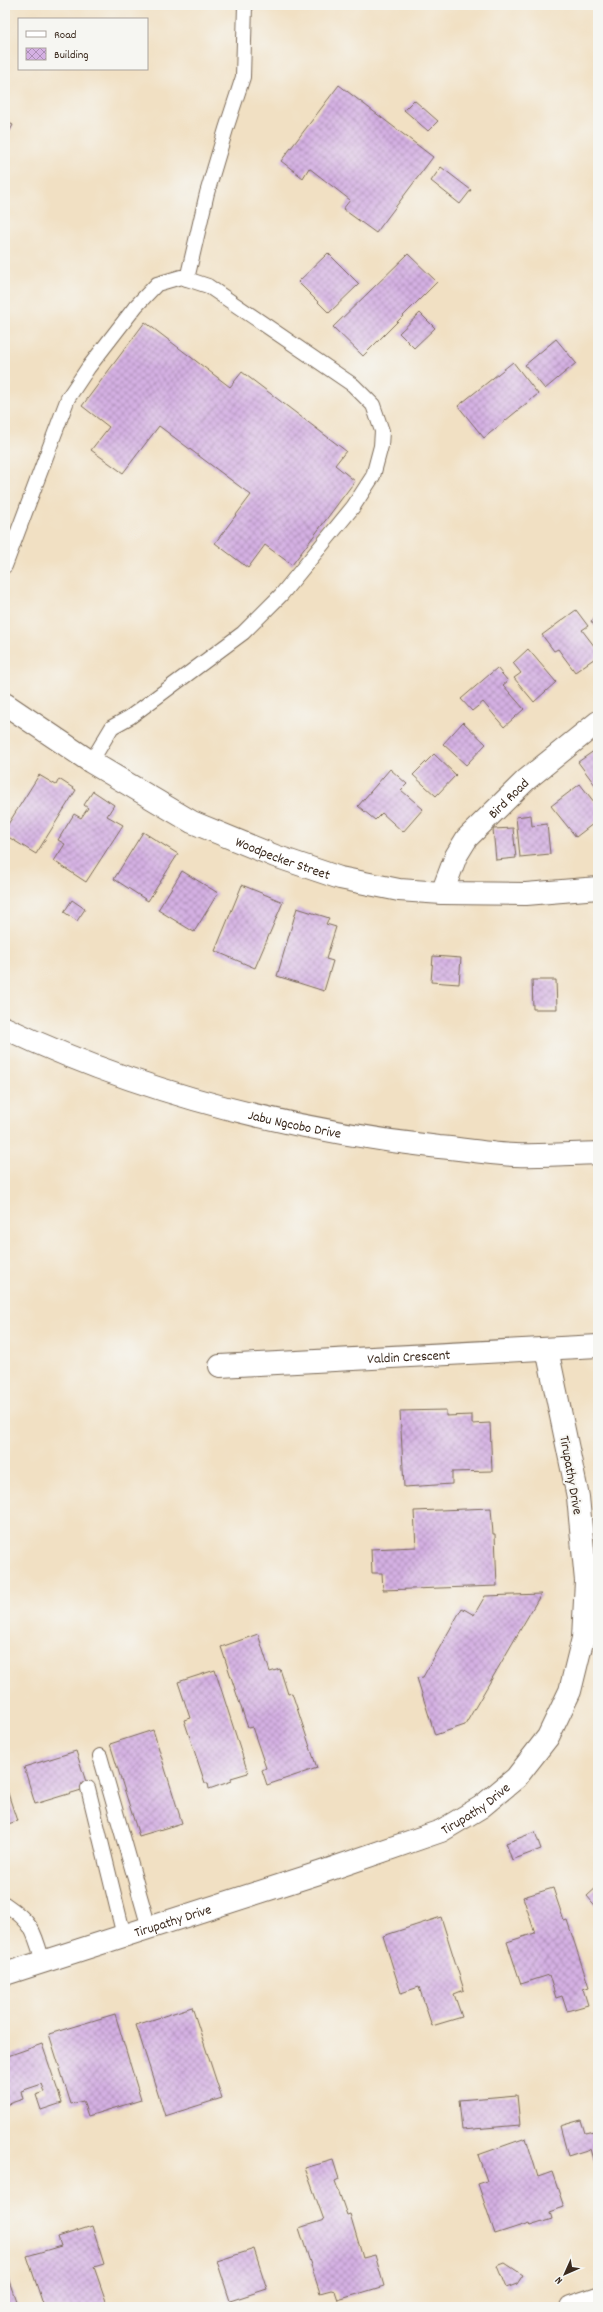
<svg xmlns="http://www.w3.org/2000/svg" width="603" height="2312" viewBox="0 0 603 2312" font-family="Dekko,sans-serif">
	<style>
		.building { fill: url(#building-cross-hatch) }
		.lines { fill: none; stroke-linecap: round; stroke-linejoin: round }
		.lane-casing { stroke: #7b6a58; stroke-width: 16 }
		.street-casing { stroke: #7b6a58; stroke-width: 24 }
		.secondary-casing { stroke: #7b6a58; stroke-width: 24 }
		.lane { stroke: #fff; stroke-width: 14 }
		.street { stroke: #fff; stroke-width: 22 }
		.secondary { stroke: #fff; stroke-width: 22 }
		.labels { text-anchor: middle; stroke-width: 4; stroke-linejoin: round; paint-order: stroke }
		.street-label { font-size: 14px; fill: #3b2a1e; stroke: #f6f6f2 }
	</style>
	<defs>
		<pattern id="building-cross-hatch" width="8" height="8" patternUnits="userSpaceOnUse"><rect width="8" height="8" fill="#d4b0e3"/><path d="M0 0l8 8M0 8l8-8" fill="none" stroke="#ad8fb7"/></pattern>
	</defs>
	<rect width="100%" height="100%" fill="#f6f6f2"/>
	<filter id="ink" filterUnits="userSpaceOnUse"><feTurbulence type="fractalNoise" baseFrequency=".025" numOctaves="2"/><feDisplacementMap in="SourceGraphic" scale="8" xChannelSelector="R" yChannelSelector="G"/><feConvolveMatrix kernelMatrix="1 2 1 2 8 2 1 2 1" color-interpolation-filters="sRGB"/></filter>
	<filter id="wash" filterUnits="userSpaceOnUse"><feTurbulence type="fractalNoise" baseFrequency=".012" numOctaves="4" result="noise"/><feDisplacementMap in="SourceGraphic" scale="16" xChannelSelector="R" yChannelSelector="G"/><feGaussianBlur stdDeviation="0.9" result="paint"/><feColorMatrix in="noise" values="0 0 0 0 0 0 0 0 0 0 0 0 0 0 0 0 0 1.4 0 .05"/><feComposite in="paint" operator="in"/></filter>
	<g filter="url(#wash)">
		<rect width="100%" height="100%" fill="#f1e0c3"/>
		<g id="blocks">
			<g class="building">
				<polygon points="339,85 433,157 376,233 343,209 350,200 309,168 303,178 281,161"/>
				<polygon points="414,100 438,121 428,131 404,110"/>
				<polygon points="5,121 13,125 5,140"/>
				<polygon points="441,167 471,190 460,204 431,181"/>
				<polygon points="328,253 359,284 329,313 298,282"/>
				<polygon points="408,254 437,282 363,356 333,327"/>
				<polygon points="420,313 435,328 414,348 399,333"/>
				<polygon points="145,322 230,387 242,372 346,451 335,465 355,481 292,565 265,545 248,568 215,543 251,495 159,426 123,473 91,450 109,427 82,406"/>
				<polygon points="556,339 576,363 545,389 525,365"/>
				<polygon points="513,362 538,394 484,438 458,406"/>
				<polygon points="576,610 588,626 582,630 598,651 598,656 575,672 558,649 554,651 542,635"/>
				<polygon points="598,616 598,631 591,621"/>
				<polygon points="528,649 556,682 534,702 514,678 521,673 513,663"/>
				<polygon points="497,668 508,681 503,685 524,709 504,727 483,702 472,711 461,699"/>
				<polygon points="463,722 486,744 466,765 443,744"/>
				<polygon points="598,748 598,789 578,762"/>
				<polygon points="434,754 456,775 436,796 413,775"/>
				<polygon points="390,769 407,784 401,790 423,809 403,832 382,813 375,820 358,806"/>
				<polygon points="39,775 56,785 59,779 76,790 36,854 5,835 5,829"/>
				<polygon points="580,784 598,807 598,820 576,837 551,806"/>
				<polygon points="93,791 114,805 107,816 123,825 86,882 54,861 65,844 58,840 74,814 81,818 88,808 84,805"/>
				<polygon points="531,815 532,826 547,824 550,854 520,857 516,817"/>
				<polygon points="513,828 516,858 496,860 493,829"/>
				<polygon points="143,832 178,854 148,901 114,879"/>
				<polygon points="182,871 218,893 194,932 158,910"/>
				<polygon points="242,885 283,902 255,968 215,951"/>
				<polygon points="72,900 85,909 77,921 64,912"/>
				<polygon points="297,908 329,918 326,924 336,927 326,959 333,961 324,991 277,976"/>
				<polygon points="433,956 461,958 459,984 431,982"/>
				<polygon points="532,980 556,980 557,1009 533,1009"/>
				<polygon points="446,1410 446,1416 472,1415 472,1424 490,1423 492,1471 452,1472 452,1484 404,1487 400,1411"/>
				<polygon points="491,1508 493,1534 495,1534 497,1586 383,1590 382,1573 372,1573 371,1549 416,1547 414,1511"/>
				<polygon points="541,1594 465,1725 435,1735 417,1678 423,1677 462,1608 474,1615 485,1596"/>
				<polygon points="258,1634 270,1672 280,1669 288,1694 292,1693 317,1768 267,1785 262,1770 266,1768 252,1727 248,1728 221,1647"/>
				<polygon points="215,1670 248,1773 231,1778 232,1781 209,1789 208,1783 205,1783 184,1720 190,1718 178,1682"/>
				<polygon points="153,1730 182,1823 139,1836 110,1744"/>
				<polygon points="76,1751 88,1788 35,1804 24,1767"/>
				<polygon points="5,1784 17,1821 5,1825"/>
				<polygon points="535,1832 541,1849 512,1860 506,1843"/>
				<polygon points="598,1886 598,1909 587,1896"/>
				<polygon points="553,1888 564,1921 567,1920 589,1987 583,1989 588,2005 567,2011 562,1996 556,1998 549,1975 521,1984 507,1942 535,1933 523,1897"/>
				<polygon points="441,1917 464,1990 454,1994 462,2017 432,2026 419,1987 401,1993 383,1936"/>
				<polygon points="192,2007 222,2098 165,2116 136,2025"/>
				<polygon points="115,2014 141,2100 88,2116 83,2101 71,2104 49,2034"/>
				<polygon points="42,2044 62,2103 41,2110 36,2095 45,2092 42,2084 21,2091 23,2099 5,2105 5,2057"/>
				<polygon points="517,2095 520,2125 462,2130 459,2100"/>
				<polygon points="581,2120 585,2133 598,2130 598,2178 590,2149 568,2156 560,2126"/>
				<polygon points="526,2138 538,2177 552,2172 564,2207 550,2212 552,2219 530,2226 529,2223 495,2234 478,2184 487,2181 478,2155"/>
				<polygon points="333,2160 339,2179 335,2181 347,2215 350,2214 363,2258 375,2255 384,2286 338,2300 335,2291 331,2290 320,2293 299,2228 324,2220 305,2168"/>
				<polygon points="92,2226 104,2264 94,2267 108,2307 44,2307 27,2256 61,2246 58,2237"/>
				<polygon points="254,2249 267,2289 230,2301 217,2261"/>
				<polygon points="505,2263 523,2275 517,2284 506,2288 497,2266"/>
				<polygon points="6,2272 18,2307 5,2307"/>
			</g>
		</g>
	</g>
	<g filter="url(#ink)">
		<use href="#blocks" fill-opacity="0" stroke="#7b6a58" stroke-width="1"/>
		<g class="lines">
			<g class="lane-casing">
				<g id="lane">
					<polyline points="187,279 207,193 226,129 243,77 245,5"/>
					<polyline points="5,566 68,398 88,368 136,306 157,284 181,277 208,286 353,385 373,405 382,431 381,446 373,476 353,507 281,595 243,633 130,717 112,727 91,762"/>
					<polyline points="100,1756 149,1928"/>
					<polyline points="88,1788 124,1936"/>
					<path d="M5 1904C33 1923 34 1931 43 1962"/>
				</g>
			</g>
			<g class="street-casing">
				<g id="street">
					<path id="s1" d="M5 704 91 762 192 822 275 856 340 878 399 890 442 893 526 894 598 888"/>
					<path id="s2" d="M442 893 456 856 467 838 526 780 598 722"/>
					<path id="s3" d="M220 1366 598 1346"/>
					<path id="s4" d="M5 1974 322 1872 441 1831 481 1807 516 1778 548 1737 570 1691 583 1638 586 1581 578 1497 547 1349"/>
					<polyline points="571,2307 598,2298"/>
				</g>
			</g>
			<g class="secondary-casing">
				<g id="secondary">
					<path id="s5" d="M5 1028C142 1093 288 1130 439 1147 464 1149 490 1154 515 1155 542 1156 571 1154 598 1153"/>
				</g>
			</g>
			<use href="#lane" class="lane"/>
			<use href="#street" class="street"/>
			<use href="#secondary" class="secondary"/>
		</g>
	</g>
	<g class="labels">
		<g class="street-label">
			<text dy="5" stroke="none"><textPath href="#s2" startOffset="118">Bird Road</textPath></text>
			<text dy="5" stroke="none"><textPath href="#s1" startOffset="319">Woodpecker Street</textPath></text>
			<text dy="5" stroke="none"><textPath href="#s5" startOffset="306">Jabu Ngcobo Drive</textPath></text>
			<text dy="5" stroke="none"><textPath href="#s3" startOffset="189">Valdin Crescent</textPath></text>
			<text transform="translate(572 1475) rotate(80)" y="5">Tirupathy Drive</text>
			<text dy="5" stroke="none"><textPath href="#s4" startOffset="500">Tirupathy Drive</textPath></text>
			<text dy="5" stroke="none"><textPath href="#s4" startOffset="176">Tirupathy Drive</textPath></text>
		</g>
	</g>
	<rect width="603" height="2312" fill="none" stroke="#f6f6f2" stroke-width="20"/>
	<rect x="18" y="18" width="130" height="52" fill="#f6f6f2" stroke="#aba49d"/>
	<rect x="26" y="31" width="20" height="6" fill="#ffffff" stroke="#aba49d"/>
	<text x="54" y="38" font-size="12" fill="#3b2a1e">Road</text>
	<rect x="26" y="48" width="20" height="12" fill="url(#building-cross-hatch)" stroke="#aba49d"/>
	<text x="54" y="58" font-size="12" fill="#3b2a1e">Building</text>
	<g transform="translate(565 2274) rotate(225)" stroke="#f6f6f2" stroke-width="3" paint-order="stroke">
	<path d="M0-3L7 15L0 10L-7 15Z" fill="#3b2a1e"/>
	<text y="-6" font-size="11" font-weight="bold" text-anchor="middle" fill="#3b2a1e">N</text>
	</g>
</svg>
